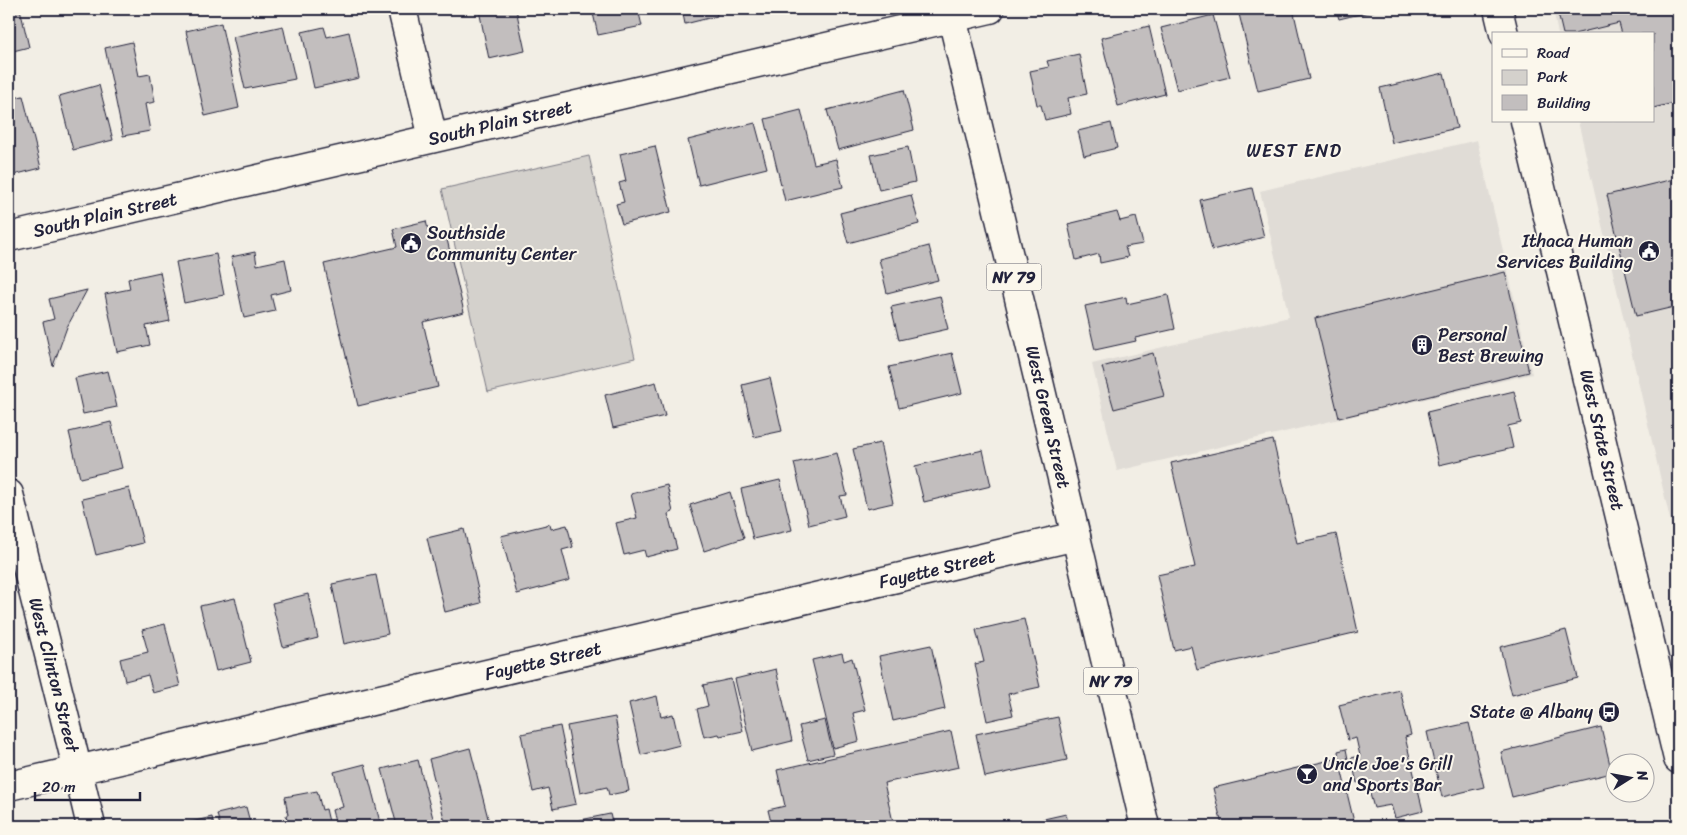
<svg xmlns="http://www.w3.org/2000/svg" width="1687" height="835" viewBox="0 0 1687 835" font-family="Sriracha,sans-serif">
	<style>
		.built { fill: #e0dcd6 }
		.green { fill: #d4d1cc; stroke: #7b7a84 }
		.building { fill: #c2bebe; stroke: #22223b }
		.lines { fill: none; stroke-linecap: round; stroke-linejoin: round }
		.street-casing { stroke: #22223b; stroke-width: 31 }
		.secondary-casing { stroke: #22223b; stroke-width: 31 }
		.highway-casing { stroke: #22223b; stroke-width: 31 }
		.street { stroke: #fbf7ec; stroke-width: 28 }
		.secondary { stroke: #fbf7ec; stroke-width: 28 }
		.highway { stroke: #fbf7ec; stroke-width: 28 }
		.labels { text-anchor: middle; stroke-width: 4; stroke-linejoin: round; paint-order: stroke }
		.shield { fill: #fbf7ec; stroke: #636270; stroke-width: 1 }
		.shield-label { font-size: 16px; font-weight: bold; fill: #22223b }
		.street-label { font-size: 18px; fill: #22223b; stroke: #fbf7ec }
		.poi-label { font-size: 18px; fill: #22223b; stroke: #fbf7ec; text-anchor: start }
		.neighbourhood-label { font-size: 19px; letter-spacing: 1px; fill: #22223b; stroke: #fbf7ec }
	</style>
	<rect width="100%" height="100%" fill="#f2eee5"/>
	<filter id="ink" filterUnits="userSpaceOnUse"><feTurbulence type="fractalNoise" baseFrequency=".02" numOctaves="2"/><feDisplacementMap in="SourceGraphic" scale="10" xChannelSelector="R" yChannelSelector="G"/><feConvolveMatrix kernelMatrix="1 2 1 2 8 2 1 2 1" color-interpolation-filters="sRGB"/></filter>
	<g filter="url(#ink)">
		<g class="built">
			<polygon points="1553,9 1678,9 1678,554 1578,121 1653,121 1653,34 1558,34"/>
			<polygon points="1477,140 1532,374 1117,471 1092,364 1289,317 1260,191"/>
		</g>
		<polygon class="green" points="589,156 635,358 488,392 442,189"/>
		<g class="building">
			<polygon points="9,9 20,9 29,47 9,52"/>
			<polygon points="486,9 516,9 525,51 489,59 479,10"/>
			<polygon points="592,9 638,9 642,26 598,35"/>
			<polygon points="682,9 716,9 717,16 685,24"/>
			<polygon points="1262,9 1293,9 1309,79 1258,91 1239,14"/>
			<polygon points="1336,9 1381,9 1339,19"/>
			<polygon points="1557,9 1678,9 1678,102 1653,108 1653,34 1622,34 1619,23 1574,34 1563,34"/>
			<polygon points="1213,15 1230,77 1177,90 1161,28"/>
			<polygon points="221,23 239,108 205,116 186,31"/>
			<polygon points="283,26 295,79 245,89 233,37"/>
			<polygon points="1149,26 1165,94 1118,106 1101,38"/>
			<polygon points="324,27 327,37 349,32 359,78 314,88 302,32"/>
			<polygon points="132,42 139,76 150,74 155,102 145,104 150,131 123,136 105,48"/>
			<polygon points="1079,54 1087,94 1068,98 1071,114 1045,120 1041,105 1037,105 1030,71 1049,67 1047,61"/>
			<polygon points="1444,73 1457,128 1392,143 1380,88"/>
			<polygon points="99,85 113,140 73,150 59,96"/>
			<polygon points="904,90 914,130 838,150 827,110"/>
			<polygon points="23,96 41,168 9,176 9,99"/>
			<polygon points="801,110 814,164 836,159 843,187 785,201 765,119"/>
			<polygon points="755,123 767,168 699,185 688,140"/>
			<polygon points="1111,123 1117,148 1084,156 1078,131"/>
			<polygon points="655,146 671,212 622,224 616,204 624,202 619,183 626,181 620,154"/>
			<polygon points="908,147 915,182 879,190 871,155"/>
			<polygon points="1678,178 1678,306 1636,316 1607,195"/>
			<polygon points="1252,188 1264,237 1212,250 1200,200"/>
			<polygon points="911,195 919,224 848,243 840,213"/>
			<polygon points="1117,212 1120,221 1136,217 1143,244 1125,247 1128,257 1100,263 1099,254 1076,260 1068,224"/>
			<polygon points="426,221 430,238 446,235 464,312 423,322 438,387 358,406 324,264 397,247 393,229"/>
			<polygon points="929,246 938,280 887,293 879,259"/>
			<polygon points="255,252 257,265 285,259 291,290 271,295 275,311 244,318 231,257"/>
			<polygon points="216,254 224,295 184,303 176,262"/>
			<polygon points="160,272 170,321 146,326 150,345 117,352 105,294 130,289 128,279"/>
			<polygon points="1505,272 1529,372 1339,418 1315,318"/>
			<polygon points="87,290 67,327 53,366 43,322 54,319 49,299"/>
			<polygon points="1168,295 1175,329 1135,338 1136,341 1095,350 1085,306 1126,297 1127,304"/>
			<polygon points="940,296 948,329 899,340 891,307"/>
			<polygon points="952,353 962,393 899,408 889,367"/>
			<polygon points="1153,353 1164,396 1114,409 1102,367"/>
			<polygon points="108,371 117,407 83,414 75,378"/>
			<polygon points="770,378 782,431 754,437 742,385"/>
			<polygon points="656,382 665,416 613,428 605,395"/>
			<polygon points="1514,391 1521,423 1508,426 1513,448 1439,465 1427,412"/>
			<polygon points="111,422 122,468 80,478 69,432"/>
			<polygon points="1273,440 1297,543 1336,534 1358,632 1197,670 1191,646 1174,650 1157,575 1195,567 1171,463"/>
			<polygon points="880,443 893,503 867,509 853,449"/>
			<polygon points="983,450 991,486 924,502 915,466"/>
			<polygon points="837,453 847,495 840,496 845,516 809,525 794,463"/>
			<polygon points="780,480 792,530 753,539 741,489"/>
			<polygon points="667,485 673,512 668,514 677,549 646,557 644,550 624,555 616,523 637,518 631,494"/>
			<polygon points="129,488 143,543 96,555 82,499"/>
			<polygon points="730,492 744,538 704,551 690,505"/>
			<polygon points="550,524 551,529 567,525 573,547 562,550 570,580 517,594 501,536"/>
			<polygon points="464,529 481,603 445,612 427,538"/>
			<polygon points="376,575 388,634 344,644 332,584"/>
			<polygon points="308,594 318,638 283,647 272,603"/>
			<polygon points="235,598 251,662 216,671 200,606"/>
			<polygon points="1024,619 1040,687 1008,694 1013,715 987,721 975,664 984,662 976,630"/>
			<polygon points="165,624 180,686 153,693 148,675 125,681 120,659 148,652 142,630"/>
			<polygon points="1566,630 1578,678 1512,695 1500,647"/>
			<polygon points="931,645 945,709 893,721 879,656"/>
			<polygon points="842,653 844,661 852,658 865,710 853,713 859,741 833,748 812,660"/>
			<polygon points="776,669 792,741 752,751 735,679"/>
			<polygon points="731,679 743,731 720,736 719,734 704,737 697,709 708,706 703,685"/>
			<polygon points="1400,690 1411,735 1405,737 1423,811 1395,818 1391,805 1374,808 1366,780 1357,783 1351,758 1360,756 1356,738 1348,740 1339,705"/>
			<polygon points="657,696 661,717 673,714 680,745 641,755 629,703"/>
			<polygon points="615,717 629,791 609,795 607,787 580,793 567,726"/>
			<polygon points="1058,717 1067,760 985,777 976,734"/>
			<polygon points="825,720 833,754 808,760 799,726"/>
			<polygon points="1469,723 1484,787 1442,797 1427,732"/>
			<polygon points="560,726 576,804 553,809 548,788 533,792 521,734"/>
			<polygon points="1601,727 1612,773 1512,797 1501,752"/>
			<polygon points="951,731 959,767 884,783 894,826 772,826 768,810 785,806 777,770"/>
			<polygon points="470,748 490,826 446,826 429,759"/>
			<polygon points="1346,749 1348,759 1339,760 1355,826 1218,826 1222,825 1213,788 1339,758 1338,751"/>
			<polygon points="418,760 435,826 397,826 382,769"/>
			<polygon points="365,764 381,826 336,826 332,810 343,807 334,772"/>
			<polygon points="317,791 322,810 326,809 330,826 288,826 286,815 288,815 285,797"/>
			<polygon points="246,807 251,826 220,826 217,814"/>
			<polygon points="610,814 613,826 551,826"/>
			<polygon points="1066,814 1069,826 1013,826"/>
			<polygon points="212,817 214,826 174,826"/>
		</g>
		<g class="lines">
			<g class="street-casing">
				<g id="street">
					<polyline points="402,9 433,138"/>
					<polyline points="9,786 1076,536"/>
				</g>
			</g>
			<g class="secondary-casing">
				<g id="secondary">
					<polyline points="1498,9 1504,34"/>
					<polyline points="1525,121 1678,759"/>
					<polyline points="9,237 990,9"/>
					<path d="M9 494C36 605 65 715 91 826"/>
				</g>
			</g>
			<g class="highway-casing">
				<polyline id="highway" points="950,9 1145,826"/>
			</g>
			<use href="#street" class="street"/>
			<use href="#secondary" class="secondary"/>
			<use href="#highway" class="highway"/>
		</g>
	</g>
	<defs>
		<g id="civic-disc" transform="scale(1.125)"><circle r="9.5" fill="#22223b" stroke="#fbf7ec"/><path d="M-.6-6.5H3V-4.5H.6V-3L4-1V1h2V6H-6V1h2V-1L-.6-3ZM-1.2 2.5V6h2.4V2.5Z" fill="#fff"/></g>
		<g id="building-disc" transform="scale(1.125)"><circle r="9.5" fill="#22223b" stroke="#fbf7ec"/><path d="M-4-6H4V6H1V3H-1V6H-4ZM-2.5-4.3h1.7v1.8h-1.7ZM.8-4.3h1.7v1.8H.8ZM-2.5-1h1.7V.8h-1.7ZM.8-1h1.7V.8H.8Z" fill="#fff"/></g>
		<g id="bus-disc" transform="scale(1.125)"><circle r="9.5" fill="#22223b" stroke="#fbf7ec"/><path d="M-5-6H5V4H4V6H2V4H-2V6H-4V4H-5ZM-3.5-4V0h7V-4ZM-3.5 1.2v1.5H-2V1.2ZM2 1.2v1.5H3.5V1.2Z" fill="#fff"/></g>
		<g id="bar-disc" transform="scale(1.125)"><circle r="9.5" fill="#22223b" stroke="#fbf7ec"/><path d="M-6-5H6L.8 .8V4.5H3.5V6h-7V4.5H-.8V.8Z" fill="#fff"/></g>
	</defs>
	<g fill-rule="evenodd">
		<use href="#civic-disc" x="411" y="243"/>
		<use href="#civic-disc" x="1649" y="251"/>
		<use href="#building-disc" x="1422" y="345"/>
		<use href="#bus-disc" x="1609" y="712"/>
		<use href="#bar-disc" x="1307" y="774"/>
	</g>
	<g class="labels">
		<g class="shield">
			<rect x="986.5" y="263.5" width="55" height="27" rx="4"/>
			<rect x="1083.5" y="667.5" width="55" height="27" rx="4"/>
		</g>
		<g class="shield-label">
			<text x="1014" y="283">NY 79</text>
			<text x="1111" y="687">NY 79</text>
		</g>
		<g class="street-label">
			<text transform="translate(500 123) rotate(-13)" y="6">South Plain Street</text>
			<text transform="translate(105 215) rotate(-13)" y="6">South Plain Street</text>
			<text transform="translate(1048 417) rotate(77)" y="6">West Green Street</text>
			<text transform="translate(1602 440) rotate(77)" y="6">West State Street</text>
			<text transform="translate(937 569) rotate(-13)" y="6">Fayette Street</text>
			<text transform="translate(543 661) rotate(-13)" y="6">Fayette Street</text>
			<text transform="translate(54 675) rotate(76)" y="6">West Clinton Street</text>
		</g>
		<g class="poi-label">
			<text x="427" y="239">Southside<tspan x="427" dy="21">Community Center</tspan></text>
			<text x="1633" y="247" text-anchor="end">Ithaca Human<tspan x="1633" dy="21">Services Building</tspan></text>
			<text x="1438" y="341">Personal<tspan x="1438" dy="21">Best Brewing</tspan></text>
			<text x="1593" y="718" text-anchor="end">State @ Albany</text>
			<text x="1323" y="770">Uncle Joe's Grill<tspan x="1323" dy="21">and Sports Bar</tspan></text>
		</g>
		<g class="neighbourhood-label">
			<text x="1294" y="157">WEST END</text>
		</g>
	</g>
	<rect width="1687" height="835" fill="none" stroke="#fbf7ec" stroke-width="30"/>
	<rect x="15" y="15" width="1657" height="805" fill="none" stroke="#22223b" stroke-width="2" filter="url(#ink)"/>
	<rect x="1492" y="32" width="162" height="90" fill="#fbf7ec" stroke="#a4a2a5"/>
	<rect x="1502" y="49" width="25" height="8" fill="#fbf7ec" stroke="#a4a2a5"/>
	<text x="1537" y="58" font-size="15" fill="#22223b">Road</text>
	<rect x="1502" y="70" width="25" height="15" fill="#d4d1cc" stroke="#a4a2a5"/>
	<text x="1537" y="82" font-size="15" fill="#22223b">Park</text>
	<rect x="1502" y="95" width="25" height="15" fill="#c2bebe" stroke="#a4a2a5"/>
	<text x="1537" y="108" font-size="15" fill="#22223b">Building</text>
	<g transform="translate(1630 778) rotate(79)"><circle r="24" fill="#fbf7ec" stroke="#a4a2a5"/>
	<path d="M0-4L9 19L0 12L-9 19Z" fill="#22223b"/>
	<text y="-8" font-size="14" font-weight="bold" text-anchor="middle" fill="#22223b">N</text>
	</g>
	<path d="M35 792v8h105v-8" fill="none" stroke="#22223b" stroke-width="2.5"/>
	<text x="42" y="792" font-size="15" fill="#22223b" stroke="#fbf7ec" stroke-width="4" paint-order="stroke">20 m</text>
</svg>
